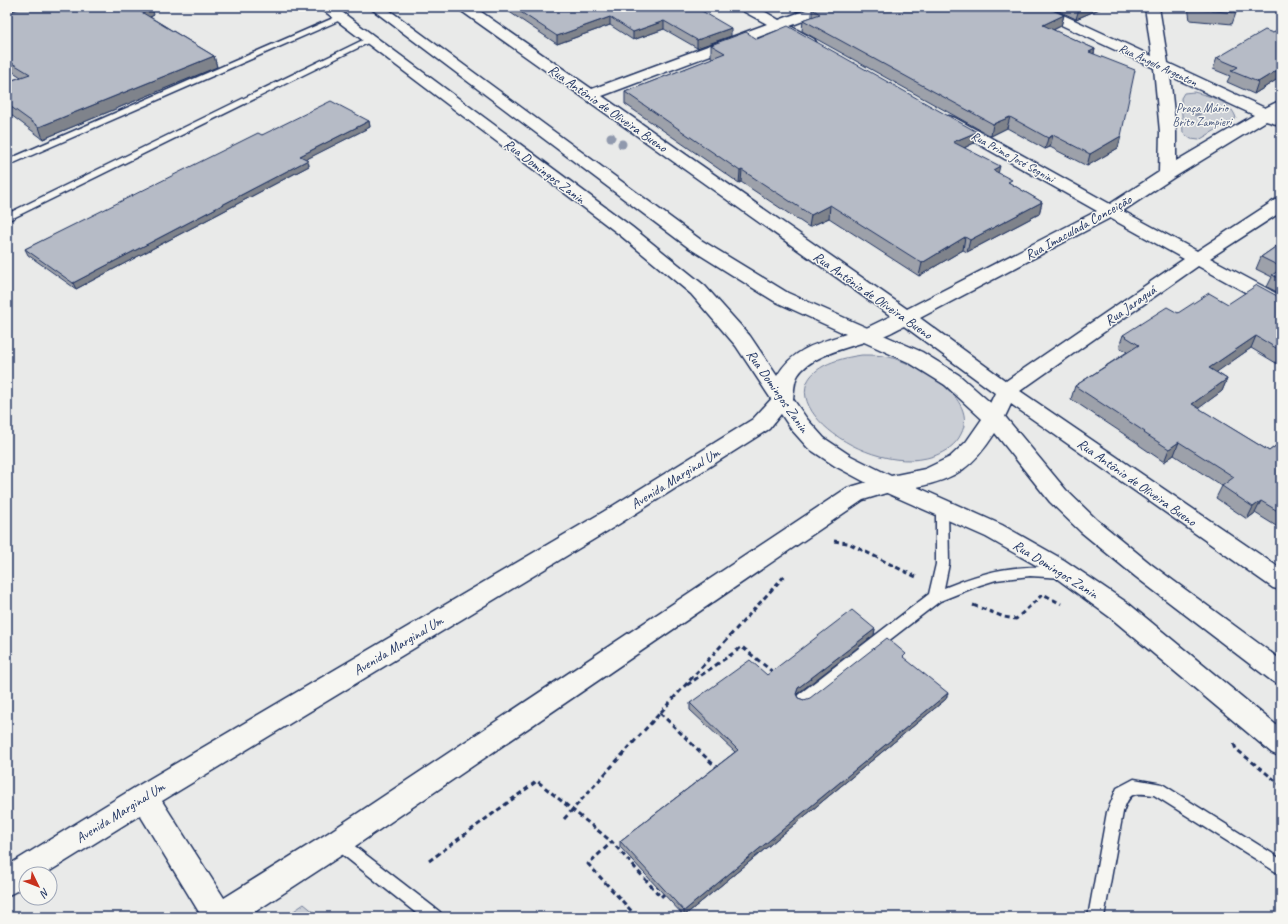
<svg xmlns="http://www.w3.org/2000/svg" width="1288" height="924" viewBox="0 0 1288 924" font-family="Caveat,sans-serif">
	<style>
		.green { fill: #caced5; stroke: #727e9a }
		.lines { fill: none; stroke-linecap: round; stroke-linejoin: round }
		.lane-casing { stroke: #1b2f5e; stroke-width: 3 }
		.street-casing { stroke: #1b2f5e; stroke-width: 3 }
		.primary-casing { stroke: #1b2f5e; stroke-width: 3 }
		.path { stroke: #1b2f5e; stroke-width: 3; stroke-dasharray: 5 3.5; stroke-linecap: butt }
		.lane { fill: #f6f6f2; fill-rule: evenodd }
		.street { fill: #f6f6f2; fill-rule: evenodd }
		.primary { fill: #f6f6f2; fill-rule: evenodd }
		.tree { fill: #9099ad }
		.wall { fill: #9da1aa; stroke: #1b2f5e }
		.shaded-wall { fill: #7f838b; stroke: #1b2f5e }
		.building { fill: #b6bbc6; stroke: #1b2f5e }
		.labels { text-anchor: middle; stroke-width: 3; stroke-linejoin: round; paint-order: stroke }
		.far-street-label { font-size: 12px; fill: #1b2f5e; stroke: #f6f6f2 }
		.far-park-label { font-size: 12px; fill: #47577c; stroke: #f6f6f2 }
		.street-label { font-size: 14px; fill: #1b2f5e; stroke: #f6f6f2 }
	</style>
	<rect width="100%" height="100%" fill="#e9eae9"/>
	<filter id="ink" filterUnits="userSpaceOnUse"><feTurbulence type="fractalNoise" baseFrequency=".025" numOctaves="2"/><feDisplacementMap in="SourceGraphic" scale="8" xChannelSelector="R" yChannelSelector="G"/><feConvolveMatrix kernelMatrix="1 2 1 2 8 2 1 2 1" color-interpolation-filters="sRGB"/></filter>
	<g filter="url(#ink)">
		<g class="green">
			<path d="M1194 92C1209 96 1231 101 1236 118L1199 140 1191 139 1183 133 1181 98 1184 93Z"/>
			<path d="M862 355C871 355 881 355 889 357 917 364 980 398 961 434 956 445 945 452 934 456 858 482 731 373 862 355Z"/>
			<polygon points="304,904 320,917 285,917"/>
		</g>
		<g class="lines">
			<g class="lane-casing">
				<g id="lane">
					<polygon points="338,16 344,16 345,18 7,166 7,160"/>
					<polygon points="367,38 370,38 374,40 7,221 7,214"/>
					<path d="M942 502 946 504 948 507 949 564 944 588C988 570 1016 564 1063 568L1068 569 1070 573 1068 577 1063 578 1030 576 996 580 980 585 940 601 808 703 803 705 798 703 796 699 798 695 929 594 936 564V507L938 504Z"/>
					<path d="M1134 779 1162 784 1281 859V875L1154 795C1133 793 1130 791 1123 812L1104 917H1088L1107 812 1117 788Z"/>
					<polygon points="338,835 343,837 440,912 442,917 421,917 333,847 330,842 333,837"/>
				</g>
			</g>
			<g class="street-casing">
				<g id="street">
					<path d="M458 7H474L592 89 767 24 741 10 739 7H757L779 20 814 7H834L832 10 790 26 814 39 816 42 814 45C802 48 788 36 777 30L602 96 907 309 1097 211 943 124 941 121 943 118 949 116 955 118 1110 204 1159 172 1160 132 1154 68 1029 10 1027 7H1046L1152 56 1145 7H1159L1168 63 1265 108 1281 100V112L1278 114 1281 115V123L1276 124 1266 121 1173 178 1123 211 1197 251 1275 200 1281 199V212L1210 258 1281 296V310L1274 308 1198 266 1020 391 1281 569V590L1273 588 1011 404 1002 423 994 425 986 423 983 418 995 393 904 326C891 332 875 343 860 339L857 335 860 331 891 316 460 10ZM1170 76 1254 115 1176 161V132ZM1110 218 1184 259 1006 381 920 318Z"/>
					<polygon points="782,393 789,395 792,400 769,429 619,524 162,801 224,898 328,833 847,488 888,476 896,478 899,484 896,490 863,500 348,851 247,917 202,917 140,815 45,874 26,874 26,886 7,896 7,866 134,788 603,512 753,419 775,395"/>
				</g>
			</g>
			<g class="primary-casing">
				<path id="primary" d="M319 7H335L632 227 705 286 750 336 777 376C793 349 817 343 846 334L774 301 689 248 369 7H385L701 240 788 293 922 352 959 375 1002 413 1066 490 1097 520 1152 565 1281 660V685L1272 681 1136 577 1081 532 1050 502 995 433C973 467 956 479 917 487L1002 525 1064 560 1129 604 1281 729V757L1272 753 1111 618 1048 572 986 537 880 490 835 466 808 448 791 429 736 346 691 294 620 235ZM864 342 908 362 945 385 982 419 966 442 950 457 925 469 891 476 851 456 824 438 807 419 793 399C794 391 794 381 798 375 809 357 845 348 864 342Z"/>
			</g>
			<g class="path">
				<polyline points="834,541 848,543 916,577"/>
				<polyline points="973,605 1004,617 1016,619 1043,594 1061,604"/>
				<polyline points="687,685 742,647 774,673"/>
				<polyline points="660,713 717,768"/>
				<polyline points="1234,744 1236,749 1281,785"/>
				<polyline points="564,819 786,574"/>
				<polyline points="429,861 537,781 612,842"/>
				<polyline points="637,917 588,864 612,842 661,897 664,894"/>
			</g>
			<use href="#lane" class="lane"/>
			<use href="#street" class="street"/>
			<use href="#primary" class="primary"/>
		</g>
		<g class="tree">
			<circle cx="1197" cy="112" r="4.5"/>
			<circle cx="611" cy="137" r="4.5"/>
			<circle cx="622" cy="144" r="4.5"/>
		</g>
		<g class="wall">
			<polygon points="7,7 154,15 150,17 214,56 217,67 43,139 7,112 7,82 21,77 7,68"/>
			<polygon points="502,7 695,7 731,36 697,48 664,29 633,40 610,25 557,44"/>
			<polygon points="788,7 810,7 797,12"/>
			<polygon points="1050,7 1104,7 1076,19"/>
			<polygon points="1188,7 1234,7 1236,13 1232,24 1190,20"/>
			<polygon points="812,9 1064,15 1061,26 1053,30 1095,49 1094,54 1118,148 1087,166 1050,147 1045,149 1007,128 991,136 802,31 803,20 812,17"/>
			<polygon points="1281,31 1281,77 1254,94 1227,82 1230,76 1213,69 1217,58 1273,33"/>
			<polygon points="757,39 974,143 964,148 998,173 1011,184 1042,202 1039,214 967,252 963,250 919,276 829,218 809,227 741,182 739,183 625,104 625,92 713,58 711,57 711,45"/>
			<polygon points="369,121 370,127 306,159 308,160 309,166 76,289 28,255 25,249 262,135"/>
			<polygon points="1281,243 1281,294 1267,287 1272,277 1256,269 1261,257"/>
			<polygon points="1279,297 1281,298 1281,366 1251,348 1216,372 1227,379 1222,391 1198,408 1269,451 1281,442 1281,529 1255,513 1247,519 1216,498 1222,486 1174,455 1164,462 1139,445 1139,444 1071,399 1075,386 1127,352 1119,347 1123,335 1178,313 1228,304"/>
			<polygon points="875,629 874,635 797,694 797,695 798,698 804,700 946,699 684,916 620,847 620,841 735,752 690,710 690,703 767,675"/>
		</g>
		<g class="shaded-wall">
			<polygon points="7,7 38,7 7,17"/>
			<polygon points="146,7 152,7 154,15 142,21 138,10"/>
			<polygon points="797,7 810,7 797,12"/>
			<polygon points="1083,7 1104,7 1076,19 1079,9"/>
			<polygon points="1064,15 1061,26 1040,36 1043,25"/>
			<polygon points="610,17 610,25 557,44 557,36"/>
			<polygon points="664,21 664,29 633,40 633,32"/>
			<polygon points="731,28 731,36 697,48 697,40"/>
			<polygon points="1095,49 1092,60 1089,52"/>
			<polygon points="214,56 217,67 43,139 39,127"/>
			<polygon points="1281,68 1281,77 1254,94 1258,82"/>
			<polygon points="1010,117 1007,128 991,136 993,124"/>
			<polygon points="369,121 370,127 301,162 300,156"/>
			<polygon points="977,132 974,143 951,154 953,142"/>
			<polygon points="1053,135 1050,147 1045,149 1048,138"/>
			<polygon points="1121,136 1118,148 1087,166 1090,154"/>
			<polygon points="308,160 309,166 76,289 73,283"/>
			<polygon points="1000,166 997,178 993,170"/>
			<polygon points="742,170 741,182 739,183 740,171"/>
			<polygon points="1042,202 1039,214 967,252 970,240"/>
			<polygon points="830,205 829,218 809,227 811,215"/>
			<polygon points="965,237 963,250 919,276 922,263"/>
			<polygon points="1256,336 1251,348 1204,381 1209,368"/>
			<polygon points="1227,379 1222,391 1187,417 1192,404"/>
			<polygon points="1179,442 1174,455 1164,462 1169,449"/>
			<polygon points="1261,501 1255,513 1247,519 1253,507"/>
			<polygon points="875,629 874,635 797,694 795,700 796,694 798,688"/>
			<polygon points="948,693 946,699 684,916 684,911"/>
		</g>
		<g class="building">
			<polygon points="24,7 146,7 138,10 214,56 39,127 7,104 7,82 30,74 7,60 7,13"/>
			<polygon points="513,7 695,7 731,28 697,40 664,21 633,32 610,17 557,36"/>
			<polygon points="817,7 1045,7 1064,15 1043,25 1095,49 1089,52 1135,70 1121,136 1090,154 1053,135 1048,138 1010,117 993,124 803,20 820,14 812,9"/>
			<polygon points="1076,7 1083,7 1079,9"/>
			<polygon points="1193,7 1234,7 1236,13 1194,9"/>
			<polygon points="788,26 977,132 953,142 1000,166 993,170 1012,180 1008,182 1042,202 970,240 965,237 922,263 830,205 811,215 742,170 740,171 625,92 725,53 711,45 746,32 757,39"/>
			<polygon points="1265,30 1273,33 1278,30 1281,31 1281,68 1258,82 1231,71 1238,67 1217,58"/>
			<polygon points="331,101 369,121 300,156 308,160 73,283 25,249 258,133 262,135"/>
			<polygon points="1281,243 1281,267 1261,257"/>
			<polygon points="1281,269 1281,279 1272,275"/>
			<polygon points="1257,285 1279,297 1281,298 1281,351 1256,336 1209,368 1227,379 1192,404 1269,451 1281,442 1281,513 1261,501 1253,507 1222,486 1234,477 1179,442 1169,449 1144,433 1145,432 1075,386 1139,345 1123,335 1167,307 1178,313 1209,293 1228,304"/>
			<polygon points="852,610 875,629 798,688 796,694 798,698 804,700 810,698 887,638 906,654 903,657 948,693 684,911 620,841 738,750 690,703 750,660 767,675"/>
		</g>
	</g>
	<g class="labels">
		<g class="far-street-label">
			<text transform="translate(1158 65) rotate(25)" y="4">Rua Ângelo Argenton</text>
			<text transform="translate(1013 157) rotate(29)" y="4">Rua Primo José Segnini</text>
		</g>
		<g class="far-park-label">
			<text x="1202" y="112">Praça Mário<tspan x="1202" dy="14">Brito Zampieri</tspan></text>
		</g>
		<g class="street-label">
			<text transform="translate(608 108) rotate(35)" y="5">Rua Antônio de Oliveira Bueno</text>
			<text transform="translate(545 171) rotate(37)" y="5">Rua Domingos Zanin</text>
			<text transform="translate(1078 227) rotate(-29)" y="5">Rua Imaculada Conceição</text>
			<text transform="translate(873 295) rotate(35)" y="5">Rua Antônio de Oliveira Bueno</text>
			<text transform="translate(1130 305) rotate(-35)" y="5">Rua Jaraguá</text>
			<text transform="translate(778 391) rotate(55)" y="5">Rua Domingos Zanin</text>
			<text transform="translate(675 478) rotate(-32)" y="5">Avenida Marginal Um</text>
			<text transform="translate(1137 482) rotate(35)" y="5">Rua Antônio de Oliveira Bueno</text>
			<text transform="translate(1056 569) rotate(32)" y="5">Rua Domingos Zanin</text>
			<text transform="translate(398 645) rotate(-31)" y="5">Avenida Marginal Um</text>
			<text transform="translate(120 812) rotate(-32)" y="5">Avenida Marginal Um</text>
		</g>
	</g>
	<rect width="1288" height="924" fill="none" stroke="#f6f6f2" stroke-width="24"/>
	<rect x="12" y="12" width="1264" height="900" fill="none" stroke="#1b2f5e" stroke-width="1.5" filter="url(#ink)"/>
	<g transform="translate(38 886) rotate(133)"><circle r="19" fill="#f6f6f2" stroke="#9ea6b7"/>
	<path d="M0-3L7 15L0 10L-7 15Z" fill="#c8321e"/>
	<text y="-6" font-size="11" font-weight="bold" text-anchor="middle" fill="#1b2f5e">N</text>
	</g>
</svg>
